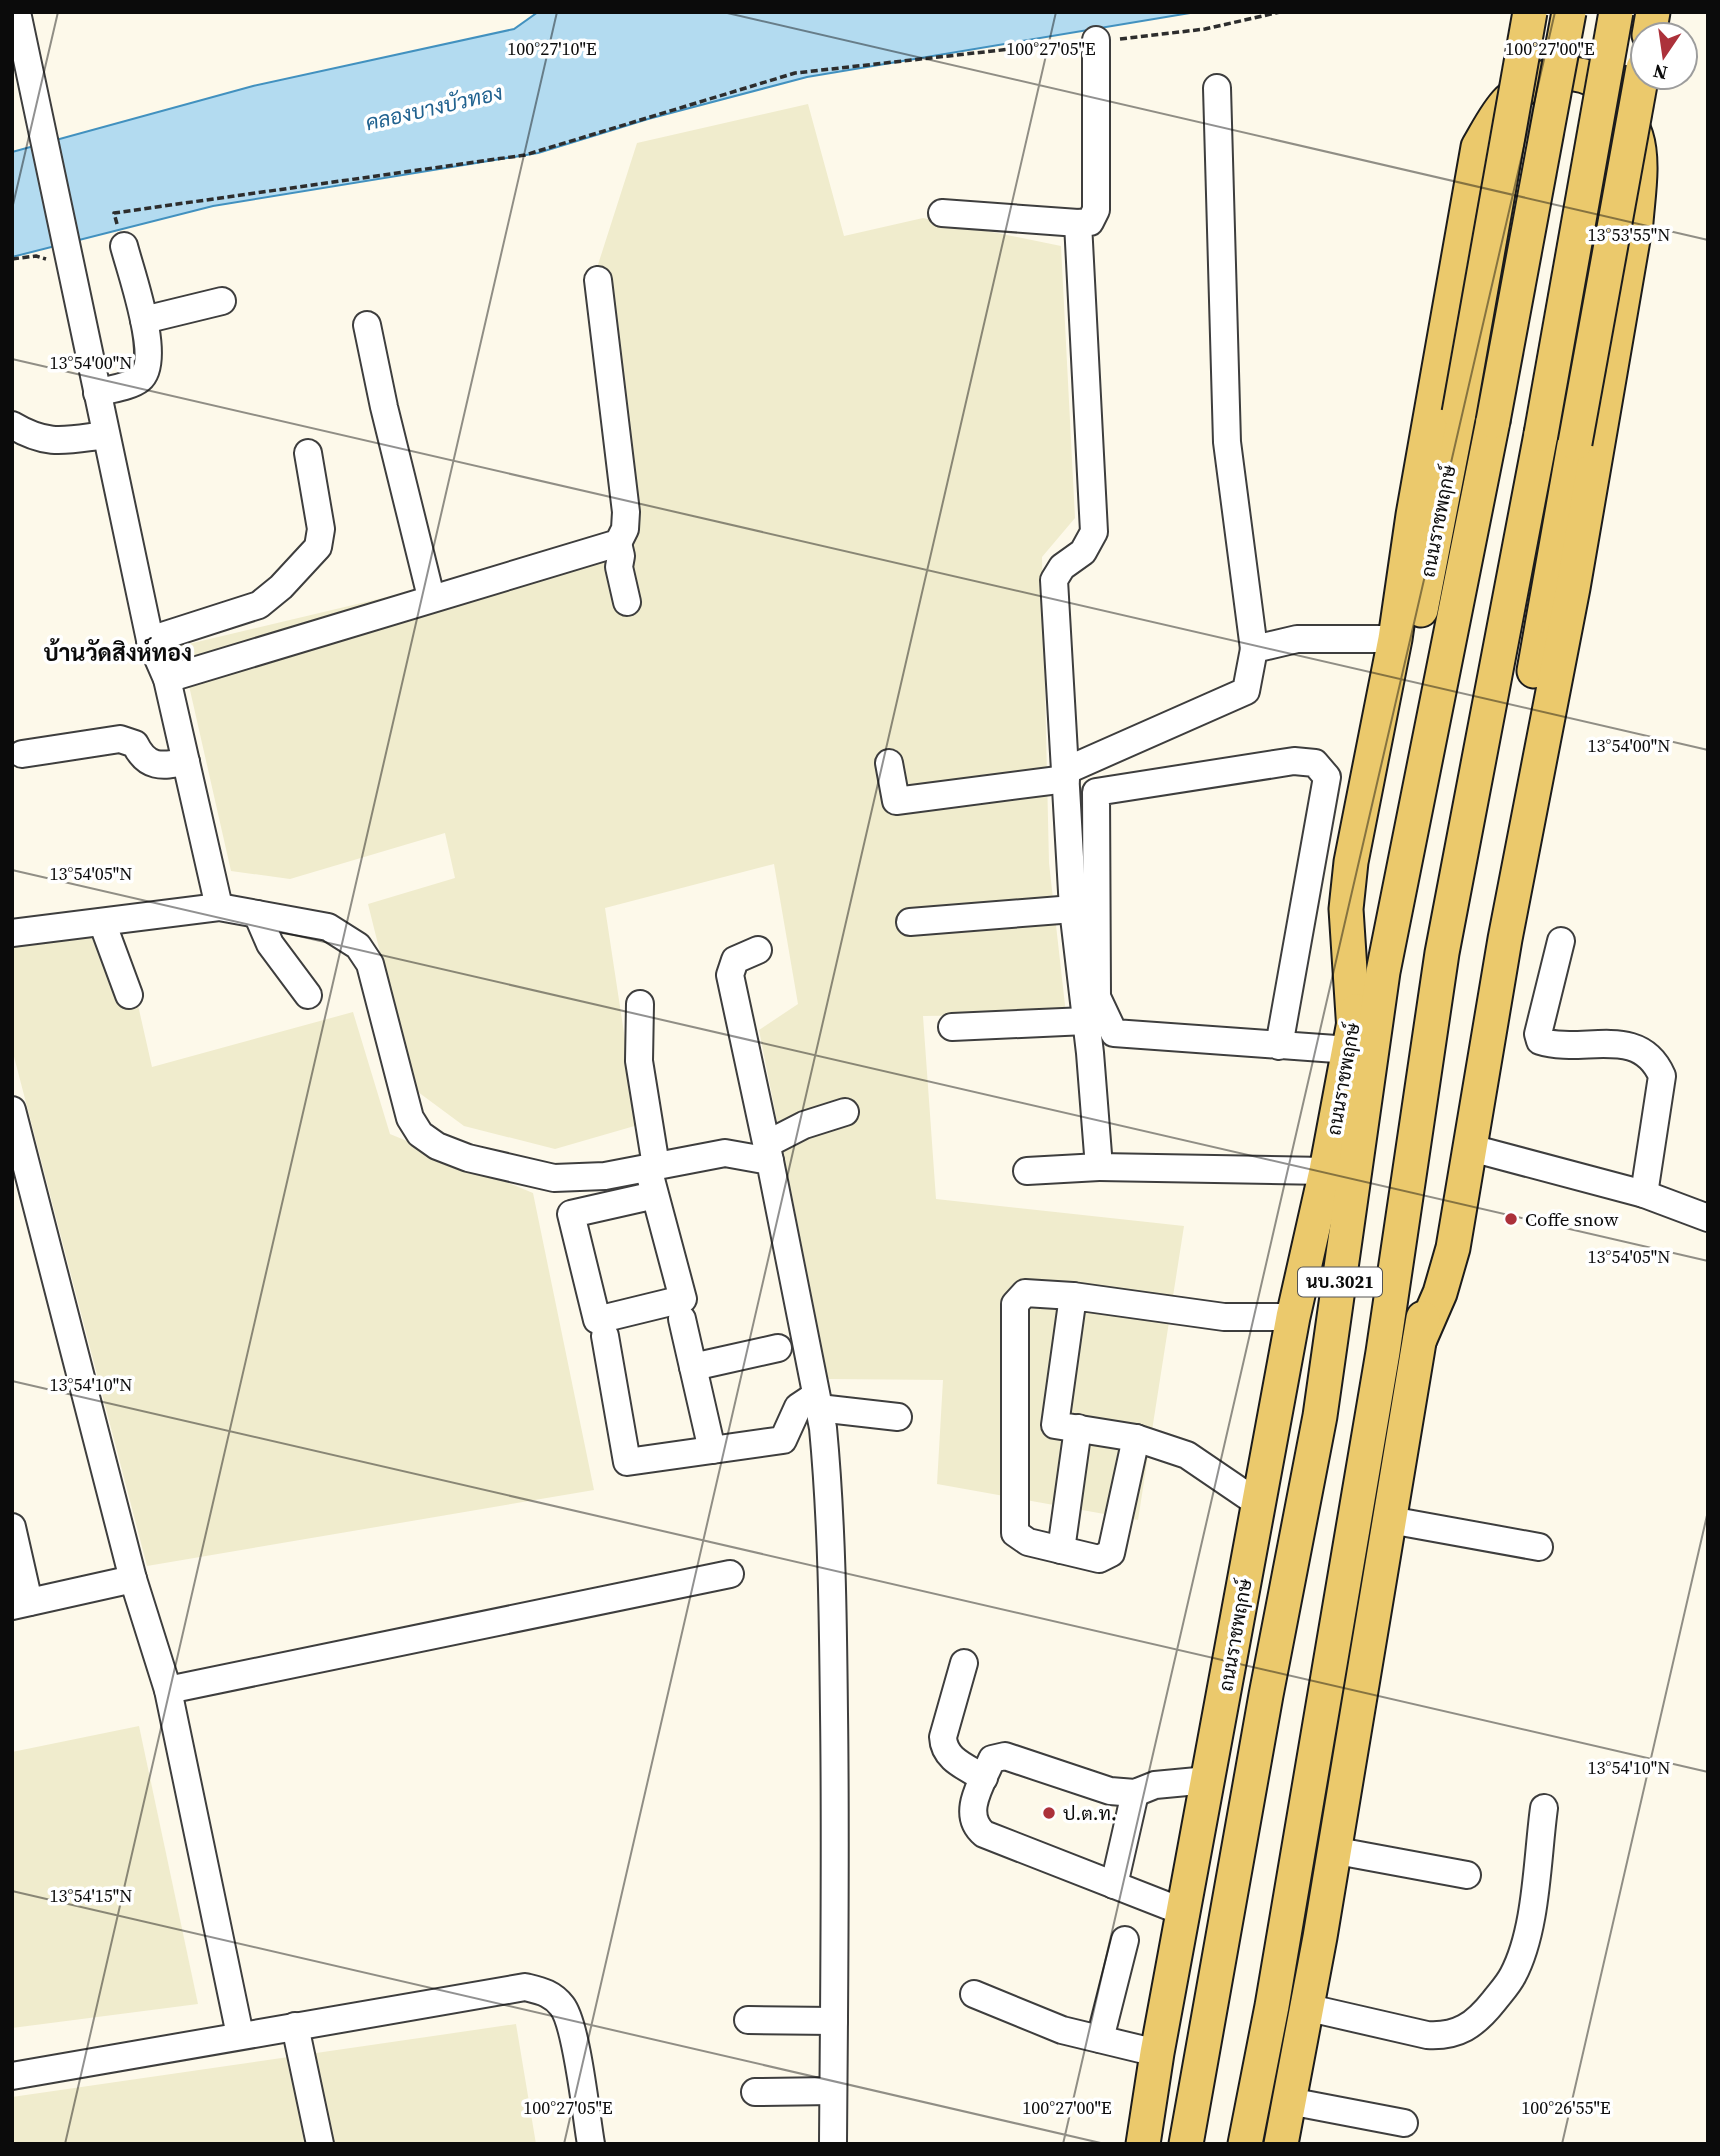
<svg xmlns="http://www.w3.org/2000/svg" width="1720" height="2156" viewBox="0 0 1720 2156" font-family="'Source Serif 4',Sarabun,serif">
	<style>
		.farmland { fill: #f0eccd }
		.water { fill: #b3dbf0; stroke: #4291bf; stroke-width: 2 }
		.lines { fill: none; stroke-linecap: round; stroke-linejoin: round }
		.minor-casing { stroke: #3e3e3e; stroke-width: 30 }
		.major-casing { stroke: #1c1c1c; stroke-width: 37 }
		.path { stroke: #2d2d2d; stroke-width: 3.5; stroke-dasharray: 7 3.5; stroke-linecap: butt }
		.minor { stroke: #fff; stroke-width: 26 }
		.major { stroke: #ebc96c; stroke-width: 33 }
		.major-bridge-casing { stroke: #1c1c1c; stroke-width: 37; stroke-linecap: butt }
		.major-bridge { stroke: #ebc96c; stroke-width: 33 }
		.ticks { fill: none; stroke: #0b0b0b; stroke-width: 2; stroke-opacity: 0.45 }
		.poi-dot { fill: #ac313a; stroke: #fff; stroke-width: 2.5 }
		.labels { text-anchor: middle; stroke-width: 7; stroke-linejoin: round; paint-order: stroke }
		.shield { fill: #fff; stroke: #545454; stroke-width: 2 }
		.shield-label { font-size: 18px; font-weight: bold; fill: #0b0b0b }
		.street-label { font-size: 19px; fill: #0b0b0b; stroke: #fff }
		.poi-label { font-size: 19px; fill: #0b0b0b; stroke: #fff; text-anchor: start }
		.water-label { font-size: 21px; font-style: italic; fill: #21628f; stroke: #fff }
		.quarter-label { font-size: 23px; font-weight: bold; fill: #0b0b0b; stroke: #fff }
		.ticks-label { font-size: 18px; text-anchor: middle; fill: #0b0b0b; stroke: #fff; stroke-width: 7; stroke-linejoin: round; paint-order: stroke }
	</style>
	<rect width="100%" height="100%" fill="#fdf9ea"/>
	<g class="farmland">
		<polygon points="808,104 844,236 923,218 1061,246 1075,518 1042,557 1049,863 1066,1014 923,1016 936,1199 1184,1226 1138,1520 937,1484 943,1380 828,1379 759,1030 798,1004 774,864 605,908 638,1125 555,1149 464,1126 414,1089 368,904 455,878 445,833 290,879 231,871 180,646 635,538 595,274 637,143"/>
		<polygon points="121,930 152,1067 353,1012 390,1134 533,1193 594,1490 147,1566 12,1049 12,943"/>
		<polygon points="139,1726 198,2004 12,2028 12,1752"/>
		<polygon points="516,2024 536,2144 12,2144 12,2097"/>
	</g>
	<polygon class="water" points="538,12 1196,12 807,77 648,119 538,153 213,206 12,257 12,152 253,86 514,29"/>
	<g class="lines">
		<g class="minor-casing">
			<g id="minor">
				<polyline points="17,12 150,640 167,679 219,907"/>
				<polyline points="1096,40 1096,210 1090,222 1078,223 1094,532 1083,552 1062,567 1054,580 1073,909 1090,1053 1099,1167 1326,1171"/>
				<polyline points="1217,88 1227,442 1254,649"/>
				<polyline points="942,213 1078,223"/>
				<polyline points="144,320 222,301"/>
				<polyline points="367,325 384,407 431,597"/>
				<path d="M97 393C109 389 130 387 140 379 163 361 130 270 124 246"/>
				<path d="M12 425C49 447 66 440 106 435"/>
				<polyline points="618,543 621,556 619,567 627,602"/>
				<polyline points="150,640 259,605 281,587 318,547 321,529 308,453"/>
				<polyline points="167,679 618,543 625,529 626,512 598,280"/>
				<path d="M22 754 120 739 135 744C147 769 162 766 186 762"/>
				<polyline points="889,763 896,801 1066,779"/>
				<polyline points="1065,771 1246,691 1254,649 1297,639 1395,639"/>
				<polyline points="257,914 270,944 308,995"/>
				<polyline points="102,922 129,995"/>
				<polyline points="910,922 1073,909"/>
				<path d="M12 933 219 907 328 927 358 946 370 964 410 1118 420 1134 437 1146 468 1158 554 1178 605 1176 725 1153 770 1161 823 1428C832 1523 833 1619 834 1714 836 1857 834 2001 833 2144"/>
				<path d="M1561 941 1538 1034 1540 1041C1583 1055 1639 1023 1662 1076L1644 1194"/>
				<polyline points="758,950 735,960 730,975 770,1161"/>
				<polyline points="640,1004 639,1061 656,1166"/>
				<polyline points="952,1027 1086,1021"/>
				<polyline points="1279,1046 1327,777 1315,763 1294,761 1096,792 1097,997 1114,1033 1350,1050"/>
				<polyline points="12,1110 133,1579 168,1690 240,2035"/>
				<polyline points="767,1144 804,1125 845,1112"/>
				<polyline points="1471,1148 1644,1194 1708,1218"/>
				<polyline points="648,1168 683,1299 597,1320 571,1214 655,1195"/>
				<polyline points="1027,1171 1099,1167"/>
				<polyline points="1073,1296 1025,1293 1015,1304 1015,1533 1028,1542 1099,1559 1111,1553 1136,1438"/>
				<polyline points="682,1319 712,1450"/>
				<polyline points="605,1336 627,1462 783,1440 798,1407 816,1395"/>
				<polyline points="693,1367 778,1348"/>
				<polyline points="819,1408 898,1417"/>
				<polyline points="1259,1504 1187,1455 1136,1438 1055,1425 1073,1296 1224,1317 1293,1317"/>
				<polyline points="1390,1520 1539,1547"/>
				<polyline points="12,1527 29,1602"/>
				<polyline points="1061,1550 1078,1428"/>
				<polyline points="12,1606 133,1579"/>
				<path d="M964 1663 943 1737C944 1760 967 1767 984 1778"/>
				<polyline points="168,1690 730,1574"/>
				<polyline points="1332,1850 1467,1875"/>
				<polyline points="1114,1885 1135,1793"/>
				<path d="M1186 1913 984 1834C960 1814 982 1783 992 1759L1005 1756 1110 1791 1135 1793 1155 1785 1208 1780"/>
				<polyline points="974,1994 1062,2030 1157,2053"/>
				<path d="M1305 2007 1427 2035C1458 2037 1475 2025 1494 2001 1500 1993 1508 1985 1513 1975 1537 1930 1537 1859 1544 1808"/>
				<polyline points="748,2020 834,2021"/>
				<polyline points="295,2026 320,2144"/>
				<polyline points="1100,2039 1125,1940"/>
				<path d="M12 2076 525 1987C541 1991 552 1993 562 2006 577 2025 586 2116 591 2144"/>
				<polyline points="755,2092 833,2091"/>
				<polyline points="1289,2101 1404,2123"/>
			</g>
		</g>
		<g class="major-casing">
			<g id="major">
				<polyline points="1649,35 1653,12"/>
				<polyline points="1421,610 1459,413"/>
				<polyline points="1534,671 1574,445"/>
				<path d="M1354 1031 1346 909 1351 862 1395 639 1413 515 1478 147C1487 132 1496 113 1508 101 1559 53 1615 70 1636 136 1644 161 1638 196 1636 222L1573 588 1505 939 1453 1248 1440 1293 1420 1339"/>
				<polyline points="1143,2144 1157,2053 1293,1317 1326,1171 1356,1011"/>
				<polyline points="1186,2144 1266,1695 1320,1416 1383,972 1493,421"/>
				<polyline points="1245,2144 1272,2006 1383,1352 1442,953 1541,434"/>
				<polyline points="1281,2144 1320,1937 1423,1318"/>
			</g>
		</g>
		<g class="path">
			<polyline points="1120,39 1205,29 1280,12"/>
			<polyline points="117,224 114,213 525,155 795,73 1074,42"/>
			<polyline points="12,259 36,256 46,259"/>
		</g>
		<use href="#minor" class="minor"/>
		<use href="#major" class="major"/>
		<g class="major-bridge-casing">
			<g id="major-bridge">
				<polyline points="1459,413 1530,12"/>
				<polyline points="1493,421 1569,12"/>
				<polyline points="1541,434 1616,12"/>
				<polyline points="1575,443 1643,68"/>
			</g>
		</g>
		<use href="#major-bridge" class="major-bridge"/>
	</g>
	<path class="ticks" d="M723 12 1708 240M12 209 58 12M12 359 1708 750M12 870 1708 1261M12 1381 1708 1772M12 1891 1105 2144M65 2144 557 12M564 2144 1056 12M1063 2144 1555 12M1562 2144 1708 1511"/>
	<g class="poi-dot">
		<circle cx="1511" cy="1219" r="7"/>
		<circle cx="1049" cy="1813" r="7"/>
	</g>
	<g class="labels">
		<rect class="shield" x="1298" y="1267.5" width="84" height="29" rx="5"/>
		<g class="shield-label">
			<text x="1340" y="1288">นบ.3021</text>
		</g>
		<g class="street-label">
			<text transform="translate(1438 521) rotate(-79)" y="7">ถนนราชพฤกษ์</text>
			<text transform="translate(1343 1079) rotate(-80)" y="7">ถนนราชพฤกษ์</text>
			<text transform="translate(1235 1635) rotate(-80)" y="7">ถนนราชพฤกษ์</text>
		</g>
		<g class="poi-label">
			<text x="1525" y="1226">Coffe snow</text>
			<text x="1063" y="1820">ป.ต.ท.</text>
		</g>
		<g class="water-label">
			<text transform="translate(434 108) rotate(-13)" y="7">คลองบางบัวทอง</text>
		</g>
		<g class="quarter-label">
			<text x="118" y="661">บ้านวัดสิงห์ทอง</text>
		</g>
	</g>
	<g class="ticks-label">
		<text x="552" y="55">100°27'10"E</text>
		<text x="1051" y="55">100°27'05"E</text>
		<text x="1550" y="55">100°27'00"E</text>
		<text x="1629" y="241">13°53'55"N</text>
		<text x="91" y="369">13°54'00"N</text>
		<text x="1629" y="752">13°54'00"N</text>
		<text x="91" y="880">13°54'05"N</text>
		<text x="1629" y="1263">13°54'05"N</text>
		<text x="91" y="1391">13°54'10"N</text>
		<text x="1629" y="1774">13°54'10"N</text>
		<text x="91" y="1902">13°54'15"N</text>
		<text x="568" y="2114">100°27'05"E</text>
		<text x="1067" y="2114">100°27'00"E</text>
		<text x="1566" y="2114">100°26'55"E</text>
	</g>
	<rect width="1720" height="2156" fill="none" stroke="#0b0b0b" stroke-width="28"/>
	<g transform="translate(1664 56) rotate(193)"><circle r="33" fill="#ffffff" stroke="#9d9d9d" stroke-width="2"/>
	<path d="M0-5L12 26L0 18L-12 26Z" fill="#ac313a"/>
	<text y="-10" font-size="19" font-weight="bold" text-anchor="middle" fill="#0b0b0b">N</text>
	</g>
</svg>
